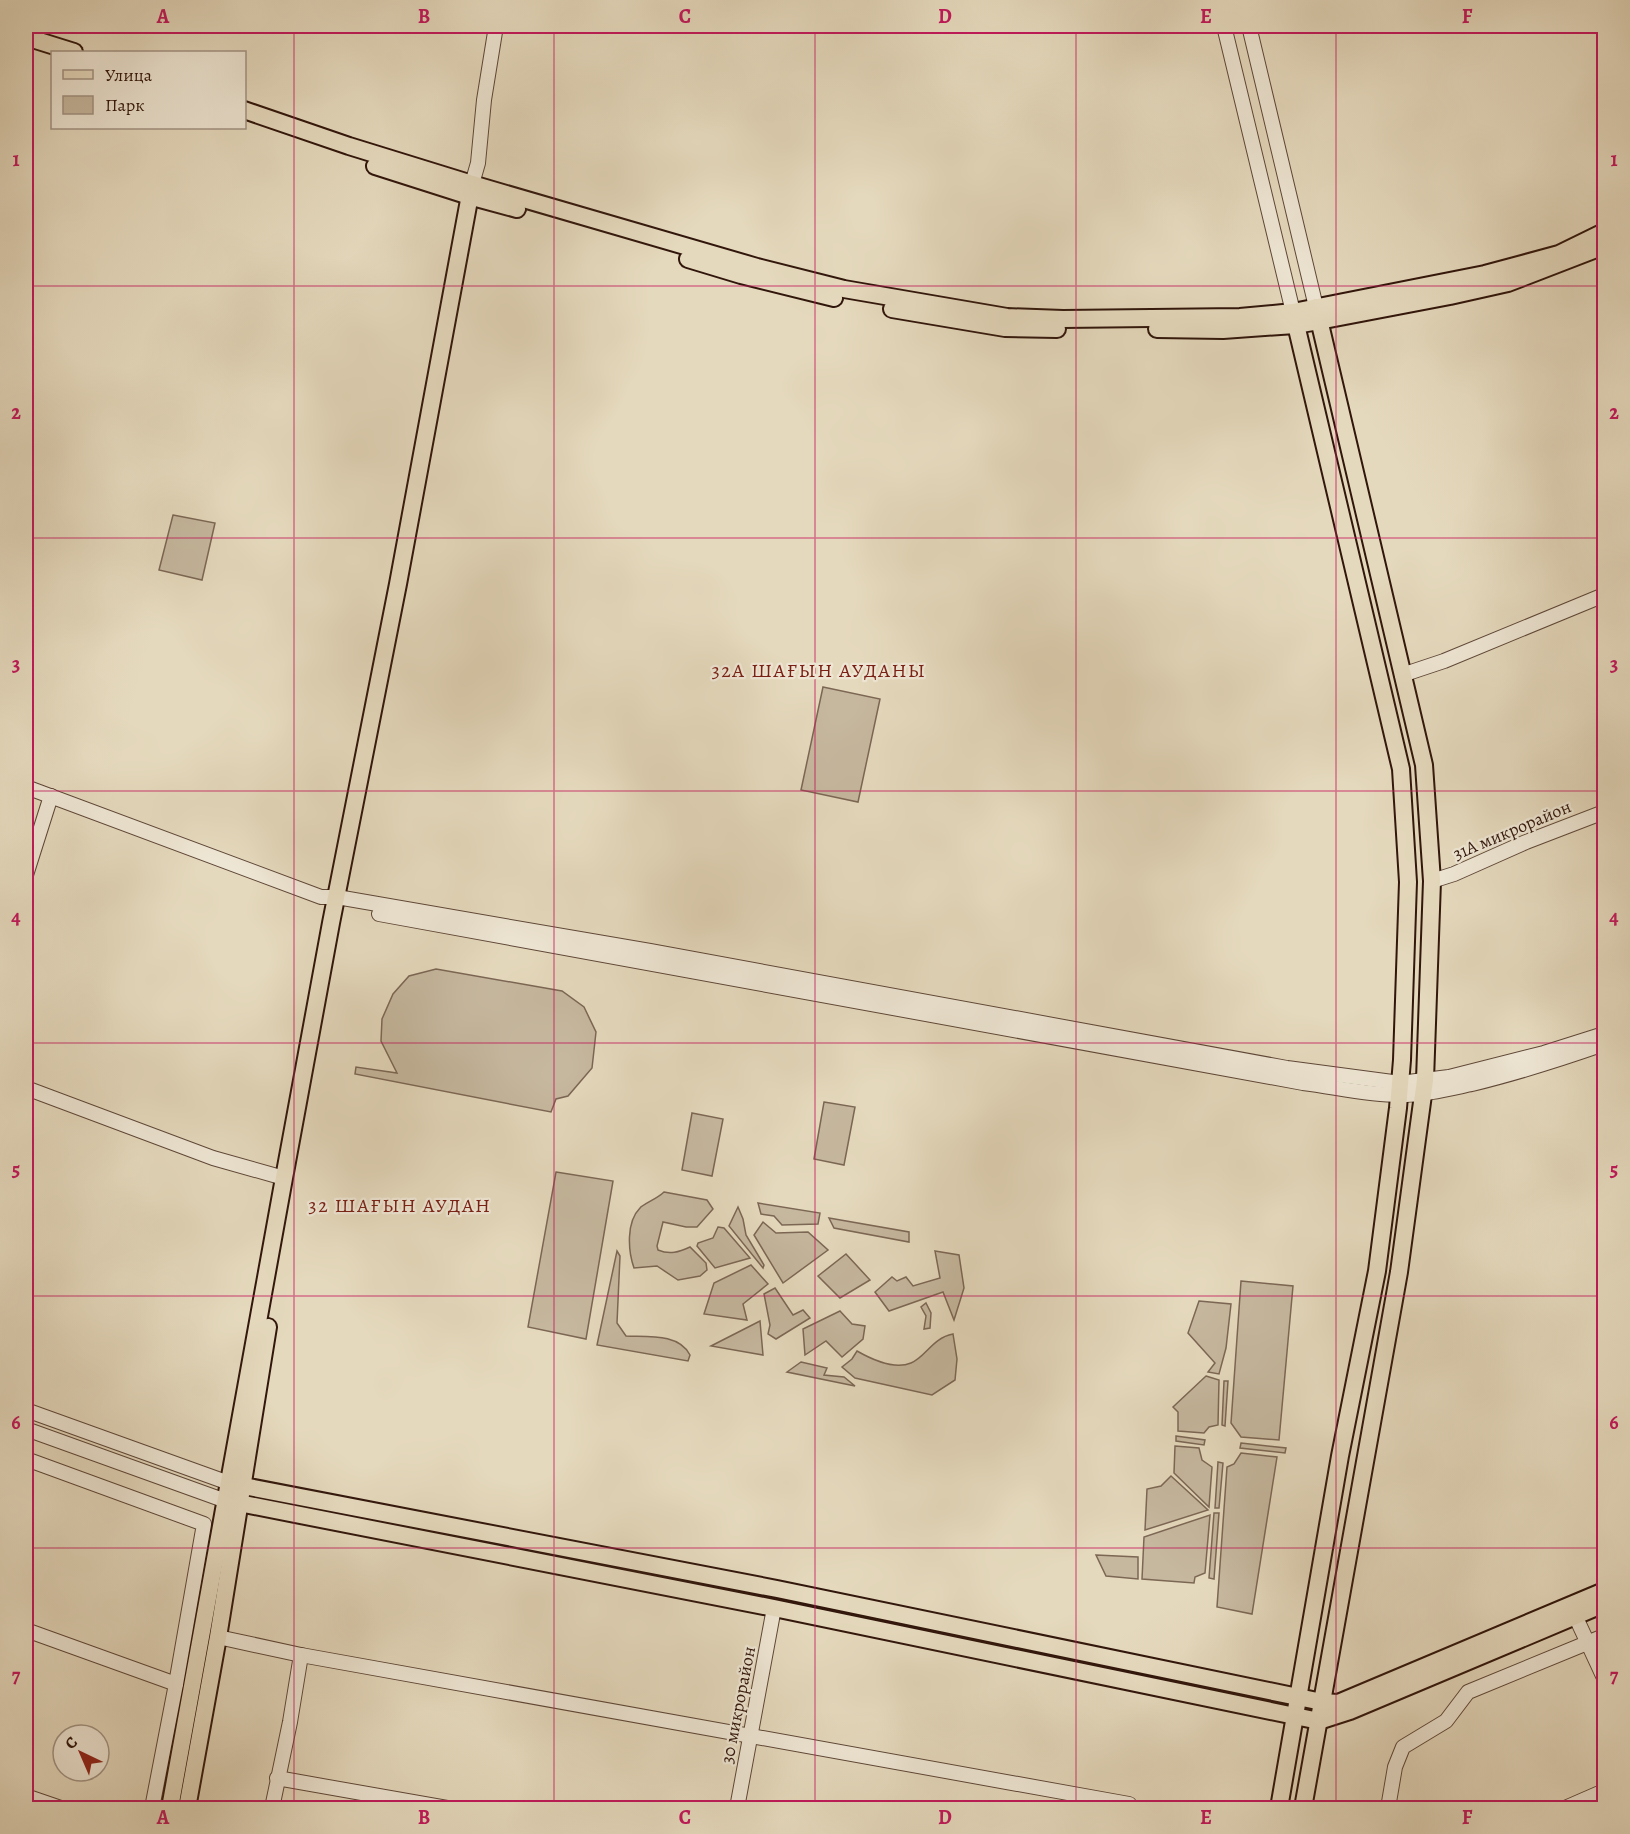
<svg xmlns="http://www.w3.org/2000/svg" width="1630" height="1834" viewBox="0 0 1630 1834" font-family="Alegreya,serif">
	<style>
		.green { fill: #c6b89f; stroke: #7c6755; stroke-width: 1.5 }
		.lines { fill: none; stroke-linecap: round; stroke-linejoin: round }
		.minor-casing { stroke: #5e4738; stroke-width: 16 }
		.major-casing { stroke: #31160b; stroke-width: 20 }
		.minor { stroke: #eee6d4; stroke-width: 14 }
		.major { stroke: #e5d9bd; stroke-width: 16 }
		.grid { fill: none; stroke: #c2185b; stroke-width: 1.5; stroke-opacity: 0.55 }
		.labels { text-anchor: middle; stroke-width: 4.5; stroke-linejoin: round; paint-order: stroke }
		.street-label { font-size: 18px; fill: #31160b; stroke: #eee6d4 }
		.neighbourhood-label { font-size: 20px; letter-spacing: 1.5px; fill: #7a1f14; stroke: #eee6d4 }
		.neatline { fill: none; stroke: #c2185b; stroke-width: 2 }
		.grid-label { font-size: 20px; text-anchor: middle; font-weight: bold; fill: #c2185b }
	</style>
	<rect width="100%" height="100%" fill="#e5d9bd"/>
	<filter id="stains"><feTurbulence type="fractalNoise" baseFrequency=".00333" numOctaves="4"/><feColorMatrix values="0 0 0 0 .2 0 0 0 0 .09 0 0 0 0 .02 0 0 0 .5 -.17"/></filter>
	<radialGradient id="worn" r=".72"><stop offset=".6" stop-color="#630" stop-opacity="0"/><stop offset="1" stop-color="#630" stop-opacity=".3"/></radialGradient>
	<g class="green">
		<polygon points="173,515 215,523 202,580 159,570"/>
		<polygon points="823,687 880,699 858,802 801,790"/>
		<polygon points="436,969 562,991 584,1007 596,1032 592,1068 568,1096 556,1099 551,1112 355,1074 356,1067 397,1073 381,1041 382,1019 393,994 409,976"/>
		<polygon points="824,1102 855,1107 844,1165 814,1159"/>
		<polygon points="692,1113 723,1119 712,1176 682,1170"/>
		<polygon points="556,1172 613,1181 586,1339 528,1327"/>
		<path d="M664 1192 707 1200 713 1209 697 1227H686L663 1222 657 1246 658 1250C670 1255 679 1252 690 1247L706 1263 707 1270 700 1276 678 1280 657 1266 634 1268C628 1251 626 1222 640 1208 643 1204 657 1199 664 1192Z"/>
		<polygon points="758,1203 820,1213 818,1224 782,1225 774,1216 761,1214"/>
		<polygon points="738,1207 743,1219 746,1235 764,1265 763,1268 729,1226"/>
		<polygon points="829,1218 909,1232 909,1242 834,1228"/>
		<polygon points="763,1222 776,1233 808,1232 828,1250 783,1283 754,1235"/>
		<polygon points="718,1227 724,1228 750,1258 715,1268 697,1246 698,1243 713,1238"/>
		<path d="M617 1251 620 1256 617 1323 626 1336C647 1337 679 1333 690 1355L688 1361 597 1345Z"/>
		<polygon points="935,1251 959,1255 964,1288 954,1320 943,1292 889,1311 875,1292 892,1277 897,1281 906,1277 913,1286 940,1278"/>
		<polygon points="846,1254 870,1280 840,1298 818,1276"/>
		<polygon points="751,1265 768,1284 743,1304 747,1320 704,1314 714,1283"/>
		<polygon points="1241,1281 1293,1286 1279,1440 1241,1437 1231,1423"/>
		<polygon points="775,1288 793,1315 803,1310 810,1318 776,1339 768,1334 770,1325 764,1294"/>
		<polygon points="1199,1301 1231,1304 1226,1348 1219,1374 1208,1372 1215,1363 1188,1333"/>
		<polygon points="926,1303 931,1313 930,1328 924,1329 926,1316 921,1307"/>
		<polygon points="840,1311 852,1324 865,1326 863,1339 842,1357 826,1341 805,1355 803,1329"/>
		<polygon points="760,1321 763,1355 711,1346"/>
		<path d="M953 1334 957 1359 955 1380 932 1395 855 1378 842 1367 852 1359 857 1351C871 1359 894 1370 911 1363 926 1357 932 1338 953 1334Z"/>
		<polygon points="801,1362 827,1368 824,1375 844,1377 855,1386 787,1372"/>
		<polygon points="1206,1376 1219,1380 1218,1425 1209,1427 1204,1433 1178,1431 1178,1412 1173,1407"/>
		<polygon points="1224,1381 1228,1381 1225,1426 1222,1425"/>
		<polygon points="1176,1436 1205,1440 1204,1445 1176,1441"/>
		<polygon points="1241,1443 1286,1448 1285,1453 1240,1448"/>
		<polygon points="1175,1446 1199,1448 1202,1460 1212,1467 1209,1507 1174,1473"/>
		<polygon points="1241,1453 1277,1457 1252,1614 1217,1607 1227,1467 1234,1464"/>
		<polygon points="1218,1462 1223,1463 1219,1508 1215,1508"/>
		<polygon points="1171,1476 1208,1510 1145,1530 1147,1489 1161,1486"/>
		<polygon points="1214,1513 1219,1513 1214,1579 1209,1578"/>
		<polygon points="1210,1515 1205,1573 1195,1577 1194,1583 1142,1579 1144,1537"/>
		<polygon points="1096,1555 1138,1557 1138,1579 1106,1576"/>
	</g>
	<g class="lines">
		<g class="minor-casing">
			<g id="minor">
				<polyline points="1224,26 1293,312"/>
				<polyline points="1249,26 1316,307"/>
				<polyline points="472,184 478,163 484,100 496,26"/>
				<polyline points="1402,675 1444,661 1604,595"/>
				<polyline points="26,787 321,897 337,897 650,951 1287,1068 1400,1083 1449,1077 1544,1053 1604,1034"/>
				<polyline points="26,875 51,796"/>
				<polyline points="1432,881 1454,874 1526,842 1604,812"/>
				<path d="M379 914 1303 1083C1335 1087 1368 1095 1399 1095 1424 1095 1448 1089 1472 1084 1517 1073 1561 1059 1604 1044"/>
				<polyline points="26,1088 213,1158 284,1178"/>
				<polyline points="26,1410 229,1483"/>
				<polyline points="26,1429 226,1501"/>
				<polyline points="26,1459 204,1524 176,1684 152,1808"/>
				<polyline points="1572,1609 1604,1678"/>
				<polyline points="26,1630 176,1684"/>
				<polyline points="218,1637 301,1655 1129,1804 1129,1808"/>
				<polyline points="277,1778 447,1808"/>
				<polyline points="26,1796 61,1808"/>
				<polyline points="272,1808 290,1722 301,1655"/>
				<polyline points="737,1808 774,1608"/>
				<polyline points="1388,1808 1395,1767 1403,1747 1446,1721 1468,1692 1604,1636"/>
				<polyline points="1565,1808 1604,1791"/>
			</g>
		</g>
		<g class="major-casing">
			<g id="major">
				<polyline points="26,37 74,52"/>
				<polyline points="244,110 349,146 472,184 757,267 844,289 1007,317 1063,319 1240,317 1293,312 1485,274 1559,254 1604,232"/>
				<polyline points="375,166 469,196 517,209"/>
				<polyline points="688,259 741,275 834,298"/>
				<polyline points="892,309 1005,328 1057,329"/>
				<polyline points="1157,329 1223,330 1295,325 1319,321 1450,296 1508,283 1604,246"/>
				<polyline points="233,1484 777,1589 1322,1702 1338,1703 1604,1591"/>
				<polyline points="229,1501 774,1608 1319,1721 1350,1711 1604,1604"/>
				<polyline points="170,1808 284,1178 331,923 398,584 472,184"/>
				<polyline points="187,1808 218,1637 268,1327"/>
				<polyline points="1279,1808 1340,1456 1377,1271 1398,1108 1402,1060 1408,882 1401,769 1293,312"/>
				<polyline points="1303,1808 1399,1272 1425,1080 1432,881 1424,765 1316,307"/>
			</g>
		</g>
		<use href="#minor" class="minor"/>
		<use href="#major" class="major"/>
	</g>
	<path class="grid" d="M294 26V1808M554 26V1808M815 26V1808M1076 26V1808M1336 26V1808M26 286H1604M26 538H1604M26 791H1604M26 1043H1604M26 1296H1604M26 1548H1604"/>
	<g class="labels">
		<g class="street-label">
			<text transform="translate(1512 830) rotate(-23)" y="6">31А микрорайон</text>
			<text transform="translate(738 1705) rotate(-79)" y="6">30 микрорайон</text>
		</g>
		<g class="neighbourhood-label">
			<text x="819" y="677">32А ШАҒЫН АУДАНЫ</text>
			<text x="400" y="1212">32 ШАҒЫН АУДАН</text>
		</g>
	</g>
	<rect width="1630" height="1834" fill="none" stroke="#e5d9bd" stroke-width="66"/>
	<rect x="51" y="51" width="195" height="78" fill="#eee6d4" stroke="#a29384" stroke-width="1.5"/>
	<rect x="63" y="70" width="30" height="9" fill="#e5d9bd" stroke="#a29384" stroke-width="1.5"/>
	<text x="105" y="81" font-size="18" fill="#31160b">Улица</text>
	<rect x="63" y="96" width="30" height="18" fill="#c6b89f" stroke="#a29384" stroke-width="1.5"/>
	<text x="105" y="111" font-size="18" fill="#31160b">Парк</text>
	<g transform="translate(81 1753) rotate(316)"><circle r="28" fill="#eee6d4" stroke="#a29384" stroke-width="1.5"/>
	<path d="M0-4.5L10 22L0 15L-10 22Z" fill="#8f2418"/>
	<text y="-9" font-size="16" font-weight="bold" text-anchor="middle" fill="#31160b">С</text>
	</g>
	<rect x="33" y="33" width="1564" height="1768" class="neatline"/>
	<g class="grid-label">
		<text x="163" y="23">A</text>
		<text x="424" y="23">B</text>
		<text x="685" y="23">C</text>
		<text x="945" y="23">D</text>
		<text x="1206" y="23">E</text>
		<text x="1467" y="23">F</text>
		<text x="16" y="166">1</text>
		<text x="1614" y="166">1</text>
		<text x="16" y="419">2</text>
		<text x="1614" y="419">2</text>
		<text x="16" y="671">3</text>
		<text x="1614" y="671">3</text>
		<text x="16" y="924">4</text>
		<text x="1614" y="924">4</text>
		<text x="16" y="1176">5</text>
		<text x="1614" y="1176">5</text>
		<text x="16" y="1429">6</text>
		<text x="1614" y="1429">6</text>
		<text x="16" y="1682">7</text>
		<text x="1614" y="1682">7</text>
		<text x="163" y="1824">A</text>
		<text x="424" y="1824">B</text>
		<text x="685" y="1824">C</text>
		<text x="945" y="1824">D</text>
		<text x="1206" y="1824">E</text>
		<text x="1467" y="1824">F</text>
	</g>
	<rect width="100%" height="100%" filter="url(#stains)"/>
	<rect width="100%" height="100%" fill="url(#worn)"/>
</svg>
